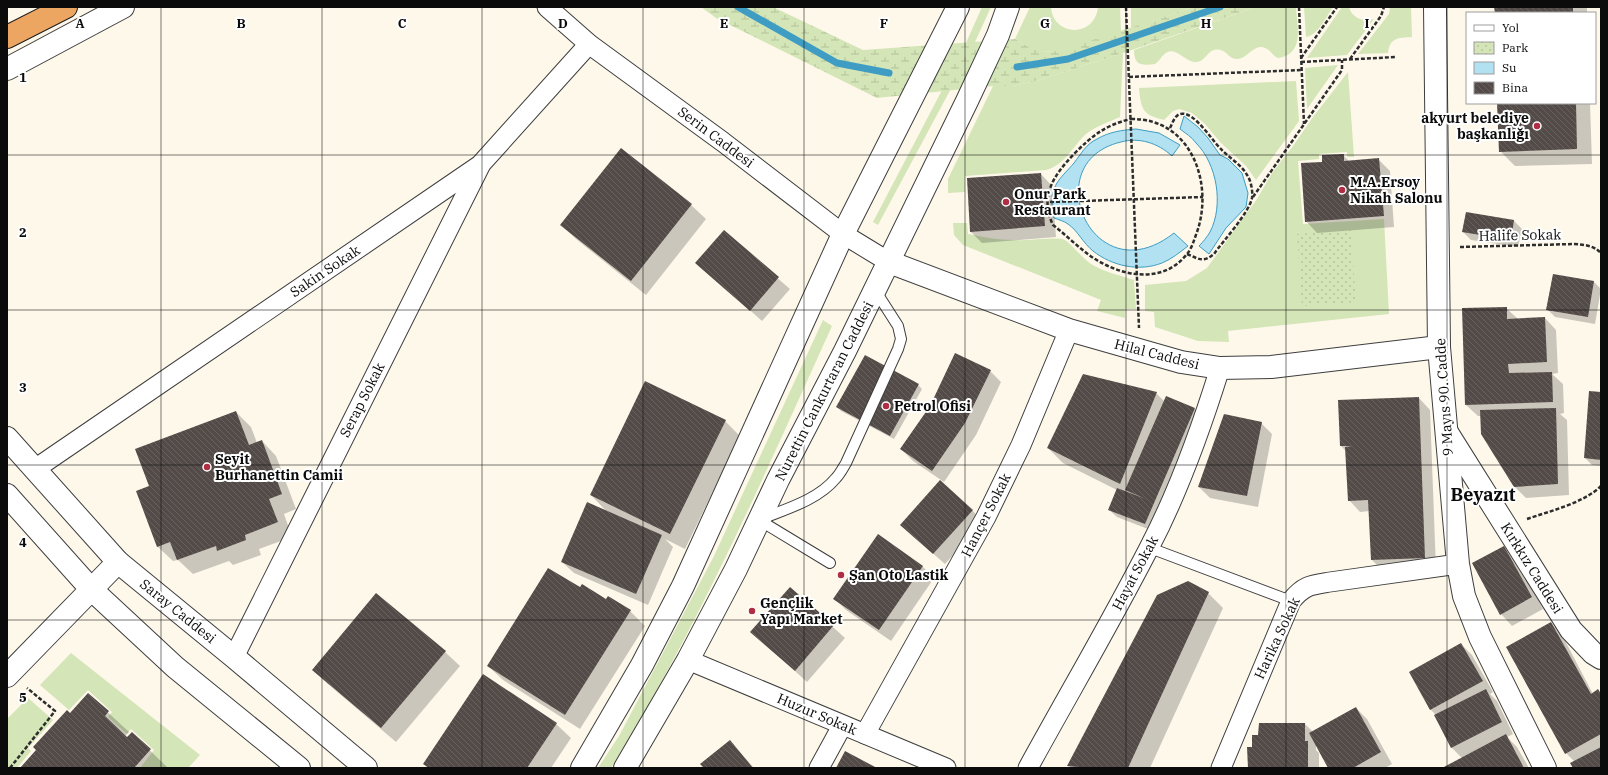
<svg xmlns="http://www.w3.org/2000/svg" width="1608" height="775" viewBox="0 0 1608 775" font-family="'IBM Plex Serif',serif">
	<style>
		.grass { fill: #d4e5b7 }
		.wetland { fill: url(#wetland-marsh) }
		.park { fill: url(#park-dots) }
		.water { fill: #b2e1f1; stroke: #3f9dc3 }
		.shadow { fill: #0003 }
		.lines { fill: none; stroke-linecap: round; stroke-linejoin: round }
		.stream { stroke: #3f9dc3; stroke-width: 7 }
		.building { fill: url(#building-back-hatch) }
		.service-casing { stroke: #3e3e3e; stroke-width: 12 }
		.minor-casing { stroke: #3e3e3e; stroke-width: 21 }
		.tertiary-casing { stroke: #3e3e3e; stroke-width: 24 }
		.trunk-casing { stroke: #1c1c1c; stroke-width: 24 }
		.path { stroke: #2d2d2d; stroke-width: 2.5; stroke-dasharray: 4 2; stroke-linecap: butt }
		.service { stroke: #fff; stroke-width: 10 }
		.minor { stroke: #fff; stroke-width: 19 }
		.tertiary { stroke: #fff; stroke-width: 22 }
		.trunk { stroke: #eca662; stroke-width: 22 }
		.grid { fill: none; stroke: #0b0b0b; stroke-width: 1; stroke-opacity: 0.55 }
		.poi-dot { fill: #b02e42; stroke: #fff; stroke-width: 1.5 }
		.labels { text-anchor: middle; stroke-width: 4; stroke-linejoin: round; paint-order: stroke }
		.poi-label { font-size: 14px; font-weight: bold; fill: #0b0b0b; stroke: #fff; text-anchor: start }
		.street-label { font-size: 14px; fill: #0b0b0b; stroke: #fff }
		.district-label { font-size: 18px; font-weight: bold; fill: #0b0b0b; stroke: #fff }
		.grid-label { font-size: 13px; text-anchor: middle; font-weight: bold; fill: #0b0b0b; stroke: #fff; stroke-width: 4; stroke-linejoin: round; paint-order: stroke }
	</style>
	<defs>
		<pattern id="wetland-marsh" width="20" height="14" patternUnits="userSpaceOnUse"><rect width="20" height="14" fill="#d4e5b7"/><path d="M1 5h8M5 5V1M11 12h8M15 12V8" fill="none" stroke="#b5c39c"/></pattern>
		<pattern id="park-dots" width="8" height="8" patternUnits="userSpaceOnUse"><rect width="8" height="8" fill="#d4e5b7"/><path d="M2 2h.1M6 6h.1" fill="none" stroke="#b5c39c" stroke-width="1.8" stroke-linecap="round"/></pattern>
		<pattern id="building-back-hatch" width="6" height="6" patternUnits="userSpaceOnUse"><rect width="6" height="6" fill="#534b48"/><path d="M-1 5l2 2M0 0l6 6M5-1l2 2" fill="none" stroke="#67605e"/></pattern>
	</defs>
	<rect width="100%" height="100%" fill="#fef8ea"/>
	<g class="grass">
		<polygon points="982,7 991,7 970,53 878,225 873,222 962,52"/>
		<path d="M1030 7H1051C1053 37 1095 38 1098 7H1120L1121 32C1098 40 1055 59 1031 49 1026 46 1021 42 1015 39Z"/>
		<polygon points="1131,7 1194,7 1131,28"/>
		<path d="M1256 7H1296C1297 27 1305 54 1278 58 1273 56 1271 51 1267 49 1254 41 1248 60 1236 59 1228 59 1226 47 1214 50 1207 52 1205 61 1197 62 1186 64 1177 46 1166 53 1161 56 1159 62 1155 64 1141 66 1134 65 1134 50Z"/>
		<path d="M1304 7H1333C1326 17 1318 35 1306 37Z"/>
		<path d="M1342 7H1349C1352 18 1363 22 1374 19L1347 55 1307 58Z"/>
		<path d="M1390 7H1411L1412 37C1398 38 1390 37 1388 53L1358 54 1389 14Z"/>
		<path d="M1123 53 1120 117C1109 122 1096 126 1086 134 1073 146 1065 165 1046 170L965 176V192L948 193V179L993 86H1013L1036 81Z"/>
		<polygon points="1338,65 1307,109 1305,68"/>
		<polygon points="1348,72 1354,157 1347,157 1347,152 1319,154 1319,159 1298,161 1303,224 1384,219 1389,314 1228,331 1229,342 1198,341 1155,327 1154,312 1145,311 1145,285 1186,281 1207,268 1257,199 1272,173 1293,146 1313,117"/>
		<path d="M1296 81 1299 121 1256 180 1246 166 1221 143 1205 124 1192 113 1179 109 1173 111 1164 120C1143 115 1141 110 1139 88Z"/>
		<path d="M953 223H967L968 234C983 237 999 240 1014 240 1022 241 1058 237 1063 239 1071 243 1082 258 1091 264 1104 272 1119 275 1134 280L1136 309H1125V318L1097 311 1101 300 963 245 954 235Z"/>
		<path d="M823 320 832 326C764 476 698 628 611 768H598L619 736 714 556Z"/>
		<polygon points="71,653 200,755 188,768 140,768 154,750 131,729 127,734 108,717 112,712 88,690 69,710 40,685"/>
		<polygon points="28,698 53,720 28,748 31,751 17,768 7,768 7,719"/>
	</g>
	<polygon class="wetland" points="701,7 773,7 863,50 1015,39 1032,49 1047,52 1062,50 1194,7 1256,7 1123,53 1036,81 1013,86 993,86 877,98 716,18"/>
	<polygon class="park" points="1351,230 1356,302 1302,306 1297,234"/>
	<g class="water">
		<path d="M1184 116 1198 127 1208 138 1220 155 1228 159 1242 173 1248 193 1246 207 1226 228 1209 254 1199 246C1203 242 1207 237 1210 232 1224 205 1217 164 1196 143 1192 137 1185 133 1180 129Z"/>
		<path d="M1136 129 1159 133 1180 145 1172 156C1158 143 1139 137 1121 142 1035 162 1093 297 1174 233L1188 246C1180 252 1172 259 1162 263 1139 272 1112 266 1093 251 1083 243 1078 231 1068 224 1064 221 1059 220 1054 218 1052 213 1052 208 1052 203 1051 184 1063 176 1074 163 1081 154 1086 144 1097 139 1109 132 1122 130 1136 129Z"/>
	</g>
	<g class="shadow">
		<polygon points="1495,7 1587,7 1587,13 1496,13"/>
		<polygon points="1498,103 1590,103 1592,164 1515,166 1500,151"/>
		<polygon points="1343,155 1350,162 1379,160 1390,171 1394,227 1317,233 1306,221 1323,163"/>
		<polygon points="1041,174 1052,186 1056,237 982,243 971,232"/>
		<polygon points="691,205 706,219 646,295 576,239 561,225"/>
		<polygon points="1466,213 1514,221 1522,229 1518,247 1471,240 1463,232"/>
		<polygon points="724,232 790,289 762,321 697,263"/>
		<polygon points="1553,275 1594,282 1601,289 1595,324 1555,317 1547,309"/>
		<polygon points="1506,308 1518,319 1545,318 1556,330 1558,373 1552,374 1563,384 1564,413 1560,414 1567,420 1569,495 1526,498 1515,487 1481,416 1478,416 1466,405"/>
		<polygon points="990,371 1001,382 976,435 944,482 913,461 901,449"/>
		<polygon points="918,385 922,389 894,439 841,411 837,407"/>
		<polygon points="1156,393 1165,402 1167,397 1195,409 1202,417 1153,531 1117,517 1109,510 1117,490 1063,463 1048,448"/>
		<polygon points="1601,393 1601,466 1592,465 1585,458"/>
		<polygon points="1419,398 1430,410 1436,569 1383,571 1372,560 1370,511 1360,512 1349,500 1347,452 1341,446"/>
		<polygon points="236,412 251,427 257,443 262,441 276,456 296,509 284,514 292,537 259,549 261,555 233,565 229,561 193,574 178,560 173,561 158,547 137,491 150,486"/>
		<polygon points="725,421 740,436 685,549 665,539 673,547 648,605 574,573 562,562 608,513 591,495"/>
		<polygon points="1261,423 1272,434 1258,507 1210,498 1199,487"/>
		<polygon points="972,510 983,522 945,564 913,536"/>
		<polygon points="878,536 923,567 934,578 891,641 846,610 835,599"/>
		<polygon points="1504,547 1515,558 1543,609 1512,626 1501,614"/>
		<polygon points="790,588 845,638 807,682 752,632"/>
		<polygon points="1208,593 1223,608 1150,768 1071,768 1068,765"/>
		<polygon points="609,598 630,611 645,626 580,729 503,680 488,666 606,601"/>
		<polygon points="1551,623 1562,635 1593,694 1598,691 1601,693 1601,768 1574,768 1575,762 1566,753"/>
		<polygon points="1461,644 1472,655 1493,692 1490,694 1497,701 1513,734 1507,737 1517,747 1529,768 1444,768 1462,758 1451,747 1436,715 1431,710 1410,672"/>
		<polygon points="445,652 460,666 396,742 328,684 313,670"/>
		<polygon points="88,694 129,732 125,736 127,738 132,733 168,768 22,768"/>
		<polygon points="1356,708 1367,719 1392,764 1385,768 1329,768 1316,745 1316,750 1319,753 1319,768 1249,768 1253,748 1305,724 1313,732"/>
		<polygon points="556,724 571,738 551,768 428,768 424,764"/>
		<polygon points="730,741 754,768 705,768"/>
	</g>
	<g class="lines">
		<g class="stream">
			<polyline points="738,7 837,63 889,73"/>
			<polyline points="1017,67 1068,59 1220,7"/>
		</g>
	</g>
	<g class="building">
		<polygon points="1494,7 1573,7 1573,13 1495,13"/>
		<polygon points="1497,103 1576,103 1577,149 1499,152"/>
		<polygon points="621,148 692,204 631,281 560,225"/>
		<polygon points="1344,154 1344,161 1379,158 1384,216 1305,222 1301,163 1322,162 1322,155"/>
		<polygon points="1041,173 1045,226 970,232 967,178"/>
		<polygon points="1466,212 1514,220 1511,240 1462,232"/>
		<polygon points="724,230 779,277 750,311 695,263"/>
		<polygon points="1553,274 1594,281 1588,317 1546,310"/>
		<polygon points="1507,307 1507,319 1545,317 1547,362 1508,364 1509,373 1552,372 1553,402 1465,405 1462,308"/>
		<polygon points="955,353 991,370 965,423 932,471 900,449 930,406"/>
		<polygon points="865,355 919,384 890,436 836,407"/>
		<polygon points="1083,374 1157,392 1120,484 1047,448"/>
		<polygon points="645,381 726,420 670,534 590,495"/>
		<polygon points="1589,391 1601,392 1601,460 1584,458"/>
		<polygon points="1166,396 1195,408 1145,524 1108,510 1117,488 1146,499 1125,490"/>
		<polygon points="1419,397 1425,558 1371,560 1368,500 1348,501 1345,447 1352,446 1340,446 1338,400"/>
		<polygon points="1556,408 1558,484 1514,487 1481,434 1480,410"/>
		<polygon points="236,411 249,445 262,440 282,494 269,499 278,522 245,535 246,540 217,551 216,546 177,560 170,542 157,547 136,491 149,486 135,449"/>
		<polygon points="1224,414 1262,422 1247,496 1198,487"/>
		<polygon points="940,480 973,510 933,554 900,525"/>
		<polygon points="587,502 662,535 636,594 561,562"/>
		<polygon points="878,534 923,566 879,630 833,599"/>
		<polygon points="1504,546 1532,597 1500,615 1472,563"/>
		<polygon points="548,568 580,587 582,584 606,599 608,596 631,610 565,715 487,666"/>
		<polygon points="1188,581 1209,592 1128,768 1090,768 1067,766 1157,595"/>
		<polygon points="790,587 834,625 795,671 750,632"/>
		<polygon points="376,593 446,651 381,728 312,670"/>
		<polygon points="1551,622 1591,694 1598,689 1601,694 1601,734 1565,754 1506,647"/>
		<polygon points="1461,643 1483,681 1430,710 1409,672"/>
		<polygon points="483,674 557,723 527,768 429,768 423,764"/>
		<polygon points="1486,689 1502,722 1451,748 1434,715"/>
		<polygon points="88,693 109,711 105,716 127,737 132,732 151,749 135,767 137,768 20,768 36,750 33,747 67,710 70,713"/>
		<polygon points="1356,707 1381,752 1353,768 1328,768 1309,733"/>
		<polygon points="1259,723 1305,723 1305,741 1308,741 1308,768 1248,768 1247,747 1252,747 1252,735 1258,735"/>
		<polygon points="1506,734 1524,768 1442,768"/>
		<polygon points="730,740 753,768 704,768 700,764"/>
		<polygon points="1601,747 1601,768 1573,768 1570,763"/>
		<polygon points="845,751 877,768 836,768"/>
	</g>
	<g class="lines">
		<g class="service-casing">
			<g id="service">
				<path d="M761 519C786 509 818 500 836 478 840 474 843 468 846 463L898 349 901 339 898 326 875 290"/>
				<polyline points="759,520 830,563"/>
				<polyline points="1150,548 1291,601"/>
			</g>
		</g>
		<g class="minor-casing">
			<g id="minor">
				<polyline points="547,7 589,44 723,142 843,234 889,262"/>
				<polyline points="35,469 480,165 589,44"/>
				<polyline points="234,657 480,166"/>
				<polyline points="688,660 946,768"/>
				<polyline points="865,734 986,517 1021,445 1069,330"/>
				<polyline points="819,768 842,726"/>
				<path d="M1028 768C1068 695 1111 622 1149 548 1179 491 1201 429 1220 368"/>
				<path d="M1221 768 1291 601C1304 585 1311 585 1330 582L1458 564"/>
			</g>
		</g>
		<g class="tertiary-casing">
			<g id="tertiary">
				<polyline points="1435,7 1439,347 1458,564 1464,596 1480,637 1545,768"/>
				<polyline points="7,69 123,7"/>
				<polyline points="889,262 1069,330 1181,362 1220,368 1271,367 1439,347"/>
				<polyline points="1448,434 1571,630 1593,653 1601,658"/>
				<polyline points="7,438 118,562 234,657 366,768"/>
				<polyline points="7,495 91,589 175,667 299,768"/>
				<polyline points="7,676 118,562"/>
				<polyline points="582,768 642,665 683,586 843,234 958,7"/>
				<polyline points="625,768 688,660 736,569 778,480 845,351 967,101 998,35 1008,7"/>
			</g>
		</g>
		<g class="trunk-casing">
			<polyline id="trunk" points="7,37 66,7"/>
		</g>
		<g class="path">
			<polyline points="1126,7 1139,328"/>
			<polyline points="1299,7 1304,124"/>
			<polyline points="1301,58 1337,7"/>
			<polyline points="1350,59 1381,16 1384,7"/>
			<polyline points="1301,62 1396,57"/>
			<polyline points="1129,77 1301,70"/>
			<path d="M1131 119C1191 118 1214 183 1197 232 1194 240 1192 248 1187 254 1166 281 1131 278 1104 264 1085 255 1070 238 1053 225 1039 196 1054 175 1074 154 1092 136 1105 125 1131 119Z"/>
			<path d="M1170 128C1172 124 1175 115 1180 114 1194 110 1212 141 1221 149 1229 158 1241 164 1247 175 1251 180 1253 192 1252 198 1249 213 1223 241 1214 254 1203 263 1199 259 1187 254"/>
			<polyline points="1253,197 1342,70 1342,60"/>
			<polyline points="1050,202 1203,197"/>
			<path d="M1460 247 1574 244C1585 245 1593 245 1601 253"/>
			<path d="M1527 519C1550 511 1584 503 1601 486"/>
			<polyline points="10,768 55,711 27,688"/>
		</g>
		<use href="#service" class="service"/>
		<use href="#minor" class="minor"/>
		<use href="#tertiary" class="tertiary"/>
		<use href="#trunk" class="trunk"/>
	</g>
	<path class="grid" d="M161 7V768M322 7V768M482 7V768M643 7V768M804 7V768M965 7V768M1126 7V768M1286 7V768M1447 7V768M7 155H1601M7 310H1601M7 465H1601M7 620H1601"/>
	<g class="poi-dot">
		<circle cx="1537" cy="126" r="4"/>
		<circle cx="1342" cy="190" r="4"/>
		<circle cx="1006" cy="202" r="4"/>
		<circle cx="886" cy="406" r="4"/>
		<circle cx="207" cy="467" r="4"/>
		<circle cx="841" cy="575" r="4"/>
		<circle cx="752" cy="611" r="4"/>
	</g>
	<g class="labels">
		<g class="poi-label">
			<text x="1529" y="123" text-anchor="end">akyurt belediye<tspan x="1529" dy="16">başkanlığı</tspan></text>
			<text x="1350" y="187">M.A.Ersoy<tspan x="1350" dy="16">Nikah Salonu</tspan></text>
			<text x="1014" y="199">Onur Park<tspan x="1014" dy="16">Restaurant</tspan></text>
			<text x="894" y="411">Petrol Ofisi</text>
			<text x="215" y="464">Seyit<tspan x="215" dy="16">Burhanettin Camii</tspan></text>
			<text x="849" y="580">Şan Oto Lastik</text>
			<text x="760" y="608">Gençlik<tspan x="760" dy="16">Yapı Market</tspan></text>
		</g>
		<g class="street-label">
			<text transform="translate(716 137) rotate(37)" y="5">Serin Caddesi</text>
			<text transform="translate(1520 235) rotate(-1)" y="5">Halife Sokak</text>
			<text transform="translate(325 271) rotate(-34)" y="5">Sakin Sokak</text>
			<text transform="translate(1157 354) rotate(14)" y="5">Hilal Caddesi</text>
			<text transform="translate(824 391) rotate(-63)" y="5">Nurettin Cankurtaran Caddesi</text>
			<text transform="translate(1444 397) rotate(-94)" y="5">9 Mayıs 90. Cadde</text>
			<text transform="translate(362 400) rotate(-63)" y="5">Serap Sokak</text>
			<text transform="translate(986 515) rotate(-63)" y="5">Hançer Sokak</text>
			<text transform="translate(1532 568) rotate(58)" y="5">Kırkkız Caddesi</text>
			<text transform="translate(1135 573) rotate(-62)" y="5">Hayat Sokak</text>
			<text transform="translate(178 611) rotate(39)" y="5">Saray Caddesi</text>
			<text transform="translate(1277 638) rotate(-65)" y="5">Harika Sokak</text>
			<text transform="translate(817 714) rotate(23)" y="5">Huzur Sokak</text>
		</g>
		<g class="district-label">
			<text x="1483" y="501">Beyazıt</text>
		</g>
	</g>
	<g class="grid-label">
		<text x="80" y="28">A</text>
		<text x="241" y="28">B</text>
		<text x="402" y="28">C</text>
		<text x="563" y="28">D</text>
		<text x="724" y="28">E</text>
		<text x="884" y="28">F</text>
		<text x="1045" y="28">G</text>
		<text x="1206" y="28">H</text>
		<text x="1367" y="28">I</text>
		<text x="23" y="82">1</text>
		<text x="23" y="237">2</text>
		<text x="23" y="392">3</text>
		<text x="23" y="547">4</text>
		<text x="23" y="702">5</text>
	</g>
	<rect width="1608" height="775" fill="none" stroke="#0b0b0b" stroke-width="16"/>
	<rect x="1466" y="12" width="130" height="92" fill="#ffffff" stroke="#9d9d9d"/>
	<rect x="1474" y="25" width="20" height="6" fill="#ffffff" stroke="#9d9d9d"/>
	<text x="1502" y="32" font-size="12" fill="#0b0b0b">Yol</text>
	<rect x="1474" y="42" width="20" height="12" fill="url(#park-dots)" stroke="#9d9d9d"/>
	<text x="1502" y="52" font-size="12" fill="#0b0b0b">Park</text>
	<rect x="1474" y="62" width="20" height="12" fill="#b2e1f1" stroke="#9d9d9d"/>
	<text x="1502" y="72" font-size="12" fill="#0b0b0b">Su</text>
	<rect x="1474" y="82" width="20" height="12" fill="url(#building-back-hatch)" stroke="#9d9d9d"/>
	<text x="1502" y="92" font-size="12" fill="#0b0b0b">Bina</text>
</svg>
